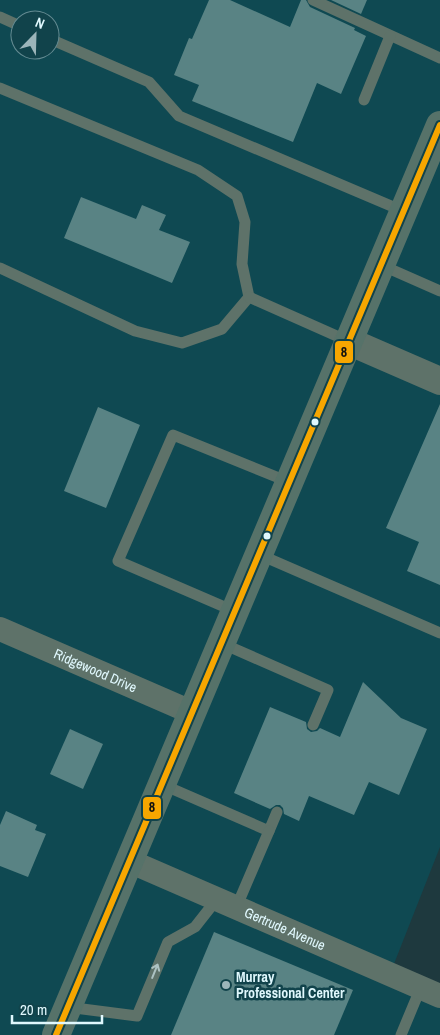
<svg xmlns="http://www.w3.org/2000/svg" width="440" height="1035" viewBox="0 0 440 1035" font-family="'Archivo Narrow',sans-serif">
	<style>
		.built { fill: #0f4952; fill-rule: evenodd }
		.building { fill: #598384 }
		.lines { fill: none; stroke-linecap: round; stroke-linejoin: round }
		.service { stroke: #5e7269; stroke-width: 11 }
		.minor { stroke: #5e7269; stroke-width: 24 }
		.tertiary { stroke: #5e7269; stroke-width: 28 }
		.primary { stroke: #567269; stroke-width: 28 }
		.bus-1-casing { stroke: #11434b; stroke-width: 10 }
		.bus-1 { stroke: #f7a600; stroke-width: 6 }
		.oneway { stroke: #acc2c2 }
		.bus-dot { fill: #e0f8fd; stroke: #11434b; stroke-width: 2 }
		.poi-dot { fill: #9cb5ba; stroke: #11434b; stroke-width: 2 }
		.labels { text-anchor: middle; stroke-width: 5; stroke-linejoin: round; paint-order: stroke }
		.street-label { font-size: 14px; fill: #e0f8fd; stroke: #11434b }
		.poi-label { font-size: 14px; font-weight: bold; fill: #e0f8fd; stroke: #11434b; text-anchor: start }
		.line-badge { stroke: #11434b; stroke-width: 2 }
		.pale-badge-label { font-size: 14px; text-anchor: middle; font-weight: bold; fill: #111 }
	</style>
	<rect width="100%" height="100%" fill="#1e393e"/>
	<path class="built" d="M0 0H440V847L390 974 440 996V1035H0ZM20 20H50V50H20Z"/>
	<g class="building">
		<polygon points="209,0 230,0 290,27 301,0 306,0 310,7 355,28 354,30 366,36 341,94 317,83 293,142 192,101 199,85 174,75 189,38 192,39"/>
		<polygon points="331,0 367,0 361,14"/>
		<polygon points="81,197 136,219 142,205 166,215 159,230 190,242 172,283 64,238"/>
		<polygon points="440,404 440,585 407,571 419,542 386,528"/>
		<polygon points="98,407 140,425 106,508 64,491"/>
		<polygon points="363,682 401,718 427,729 399,795 369,782 354,815 309,796 299,821 284,814 283,808 280,805 276,805 270,809 234,793 270,707 306,722 307,729 311,732 317,731 320,728 340,737"/>
		<polygon points="70,729 103,744 83,789 50,774"/>
		<polygon points="6,811 37,825 35,830 46,834 28,877 0,866 0,825"/>
		<polygon points="214,932 353,990 334,1035 171,1035"/>
	</g>
	<g class="lines">
		<g class="service">
			<polyline points="313,0 440,58"/>
			<polyline points="0,17 20,26"/>
			<polyline points="50,39 149,82 179,116 403,211"/>
			<polyline points="0,88 198,170 237,196 245,222 242,264 249,297"/>
			<polyline points="364,100 390,36"/>
			<polyline points="381,265 440,291"/>
			<polyline points="0,268 135,331 182,343 222,329 249,297"/>
			<polyline points="249,297 348,341"/>
			<polyline points="258,554 440,633"/>
			<polyline points="234,611 118,561 173,435 289,482"/>
			<polyline points="221,643 328,690 313,725"/>
			<polyline points="161,784 269,831 277,812"/>
			<polyline points="236,908 269,831"/>
			<polyline points="67,1007 137,1016 168,942 195,927 217,899"/>
			<polyline points="401,1035 421,987"/>
		</g>
		<g class="minor">
			<path id="s1" d="M0 629 191 712"/>
			<path id="s2" d="M129 861 440 996"/>
		</g>
		<polyline class="tertiary" points="348,341 440,381"/>
		<polyline class="primary" points="56,1035 440,125"/>
		<g class="bus-1-casing">
			<polyline id="bus-1" points="56,1035 440,125"/>
		</g>
		<use href="#bus-1" class="bus-1"/>
	</g>
	<defs><path id="oneway-shaft" d="M-6 0H5M1.5-3L5.5 0L1.5 3" fill="none" stroke-width="1.6" stroke-linecap="round" stroke-linejoin="round" transform="scale(1.25)"/></defs>
	<use class="oneway" href="#oneway-shaft" transform="translate(155 971) rotate(-68)"/>
	<g class="bus-dot">
		<circle cx="315" cy="422" r="4.5"/>
		<circle cx="267" cy="536" r="4.5"/>
	</g>
	<circle class="poi-dot" cx="226" cy="985" r="5"/>
	<g class="labels">
		<g class="street-label">
			<text dy="5" stroke="none"><textPath href="#s1" startOffset="104">Ridgewood Drive</textPath></text>
			<text dy="5" stroke="none"><textPath href="#s2" startOffset="170">Gertrude Avenue</textPath></text>
		</g>
		<g class="poi-label">
			<text x="236" y="982">Murray<tspan x="236" dy="16">Professional Center</tspan></text>
		</g>
	</g>
	<g class="line-badge">
		<rect x="334" y="340" width="20" height="24" rx="5" fill="#f7a600"/>
		<rect x="142" y="796" width="20" height="24" rx="5" fill="#f7a600"/>
	</g>
	<g class="pale-badge-label">
		<text x="344" y="357">8</text>
		<text x="152" y="812">8</text>
	</g>
	<g transform="translate(35 35) rotate(23)"><circle r="24" fill="#11434b" stroke="#648b92"/>
	<path d="M0-4L9 19L0 12L-9 19Z" fill="#9cb5ba"/>
	<text y="-8" font-size="14" font-weight="bold" text-anchor="middle" fill="#e0f8fd">N</text>
	</g>
	<path d="M12 1015v8h90v-8" fill="none" stroke="#e0f8fd" stroke-width="2.5"/>
	<text x="20" y="1015" font-size="15" fill="#e0f8fd" stroke="#11434b" stroke-width="4" paint-order="stroke">20 m</text>
</svg>
